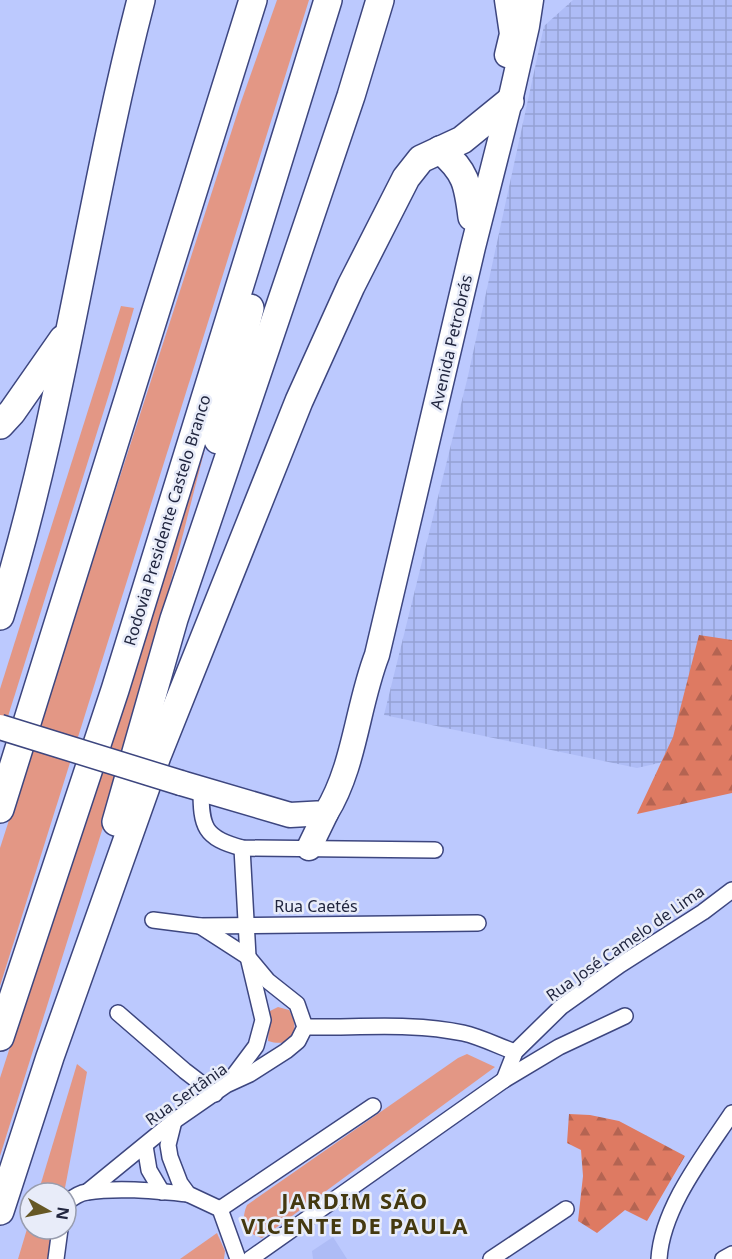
<svg xmlns="http://www.w3.org/2000/svg" width="732" height="1259" viewBox="0 0 732 1259" font-family="'Noto Sans',sans-serif">
	<style>
		.built { fill: #aebcf6 }
		.industrial { fill: url(#industrial-grid) }
		.forest { fill: url(#forest-firs) }
		.park { fill: #e39785 }
		.lines { fill: none; stroke-linecap: round; stroke-linejoin: round }
		.minor-casing { stroke: #3d467f; stroke-width: 18 }
		.primary-casing { stroke: #3d467f; stroke-width: 27 }
		.motorway-casing { stroke: #3d467f; stroke-width: 30 }
		.minor { stroke: #fff; stroke-width: 15 }
		.primary { stroke: #fff; stroke-width: 24 }
		.motorway { stroke: #fff; stroke-width: 27 }
		.primary-bridge-casing { stroke: #3d467f; stroke-width: 27; stroke-linecap: butt }
		.primary-bridge { stroke: #fff; stroke-width: 24 }
		.labels { text-anchor: middle; stroke-width: 5; stroke-linejoin: round; paint-order: stroke }
		.street-label { font-size: 16px; fill: #21263f; stroke: #e8ecf9 }
		.district-label { font-size: 22px; font-weight: bold; letter-spacing: 1.5px; fill: #44390f; stroke: #e8ecf9 }
	</style>
	<defs>
		<pattern id="industrial-grid" width="8" height="8" patternUnits="userSpaceOnUse" patternTransform="scale(1.5)"><rect width="8" height="8" fill="#aebcf6"/><path d="M0 4h8M4 0v8" fill="none" stroke="#95a1d4"/></pattern>
		<pattern id="forest-firs" width="22" height="20" patternUnits="userSpaceOnUse" patternTransform="scale(1.5)"><rect width="22" height="20" fill="#de7a62"/><path d="M5 1l3.5 6h-7zM16 11l3.5 6h-7z" fill="#b46452"/></pattern>
	</defs>
	<rect width="100%" height="100%" fill="#bcc9fe"/>
	<polygon class="built" points="333,1237 347,1259 313,1259 312,1251"/>
	<polygon class="industrial" points="573,0 732,0 732,735 677,759 637,768 384,715 468,376 544,26"/>
	<g class="forest">
		<polygon points="699,635 732,640 732,793 637,814 673,737"/>
		<polygon points="569,1114 590,1115 619,1121 685,1156 647,1221 625,1210 597,1233 578,1221 583,1176 581,1150 567,1143"/>
	</g>
	<g class="park">
		<polygon points="277,0 309,0 0,986 0,848 241,102"/>
		<polygon points="121,306 134,308 110,391 0,742 0,689"/>
		<polygon points="212,421 130,741 0,1156 0,1078"/>
		<path d="M278 1007 289 1010C301 1030 293 1049 268 1041L270 1011Z"/>
		<path d="M467 1054 495 1067 262 1238C245 1233 240 1221 247 1205L458 1058Z"/>
		<polygon points="77,1064 87,1072 64,1193 38,1193"/>
		<polygon points="30,1219 30,1229 58,1229 52,1259 18,1259"/>
		<polygon points="217,1233 225,1251 224,1259 180,1259"/>
	</g>
	<g class="lines">
		<g class="minor-casing">
			<g id="minor">
				<path d="M201 789C201 827 204 838 242 848L435 850"/>
				<polyline points="153,920 200,926 478,923"/>
				<polyline points="118,1013 185,1071 215,1094"/>
				<path d="M305 1027C356 1028 412 1022 463 1033 481 1037 498 1046 515 1052"/>
				<polyline points="504,1080 515,1052 561,1007 620,965 703,912 732,890"/>
				<polyline points="229,1082 256,1046 263,1020 248,957 242,848"/>
				<polyline points="174,1121 168,1145 170,1157 180,1183 188,1194 220,1209 238,1259"/>
				<polyline points="145,1146 149,1170 162,1192"/>
				<polyline points="87,1192 174,1121 226,1085 250,1074 286,1051 298,1041 305,1027 297,1004 268,981 248,957 200,926"/>
				<path d="M66 1203C72 1198 79 1193 87 1192 119 1187 156 1191 188 1194"/>
				<polyline points="220,1209 373,1106"/>
				<polyline points="56,1259 60,1229"/>
				<polyline points="250,1259 504,1080 559,1047 625,1016"/>
				<polyline points="491,1259 566,1209"/>
				<path d="M659 1259C662 1208 704 1155 732 1113"/>
				<polyline points="723,1259 732,1254"/>
			</g>
		</g>
		<g class="primary-casing">
			<g id="primary">
				<polyline points="507,0 512,34 507,55"/>
				<path d="M181 783 290 815 326 813C355 766 357 707 377 655L473 247 510 101 527 26 531 0"/>
				<polyline points="309,848 326,813"/>
			</g>
		</g>
		<g class="motorway-casing">
			<g id="motorway">
				<path d="M440 150C466 171 468 185 472 217"/>
				<polyline points="0,425 12,412 63,339"/>
				<polyline points="218,440 250,308"/>
				<path d="M0 616C63 414 88 204 141 0"/>
				<polyline points="0,809 253,0"/>
				<polyline points="116,822 174,619 351,96 380,0"/>
				<polyline points="0,1037 115,690 328,0"/>
				<polyline points="0,1211 50,1057 157,756 299,401 351,286 406,178 421,159 462,140 510,101"/>
			</g>
		</g>
		<use href="#minor" class="minor"/>
		<use href="#primary" class="primary"/>
		<use href="#motorway" class="motorway"/>
		<g class="primary-bridge-casing">
			<polyline id="primary-bridge" points="0,727 181,783"/>
		</g>
		<use href="#primary-bridge" class="primary-bridge"/>
	</g>
	<g class="labels">
		<g class="street-label">
			<text transform="translate(451 342) rotate(-77)" y="6">Avenida Petrobrás</text>
			<text transform="translate(167 520) rotate(-73)" y="6">Rodovia Presidente Castelo Branco</text>
			<text x="316" y="912">Rua Caetés</text>
			<text transform="translate(625 943) rotate(-35)" y="6">Rua José Camelo de Lima</text>
			<text transform="translate(186 1094) rotate(-35)" y="6">Rua Sertânia</text>
		</g>
		<g class="district-label">
			<text x="355" y="1209">JARDIM SÃO<tspan x="355" dy="25">VICENTE DE PAULA</tspan></text>
		</g>
	</g>
	<g transform="translate(48 1211) rotate(99)"><circle r="28" fill="#e8ecf9" stroke="#989daf" stroke-width="1.5"/>
	<path d="M0-4.5L10 22L0 15L-10 22Z" fill="#665825"/>
	<text y="-9" font-size="16" font-weight="bold" text-anchor="middle" fill="#21263f">N</text>
	</g>
</svg>
